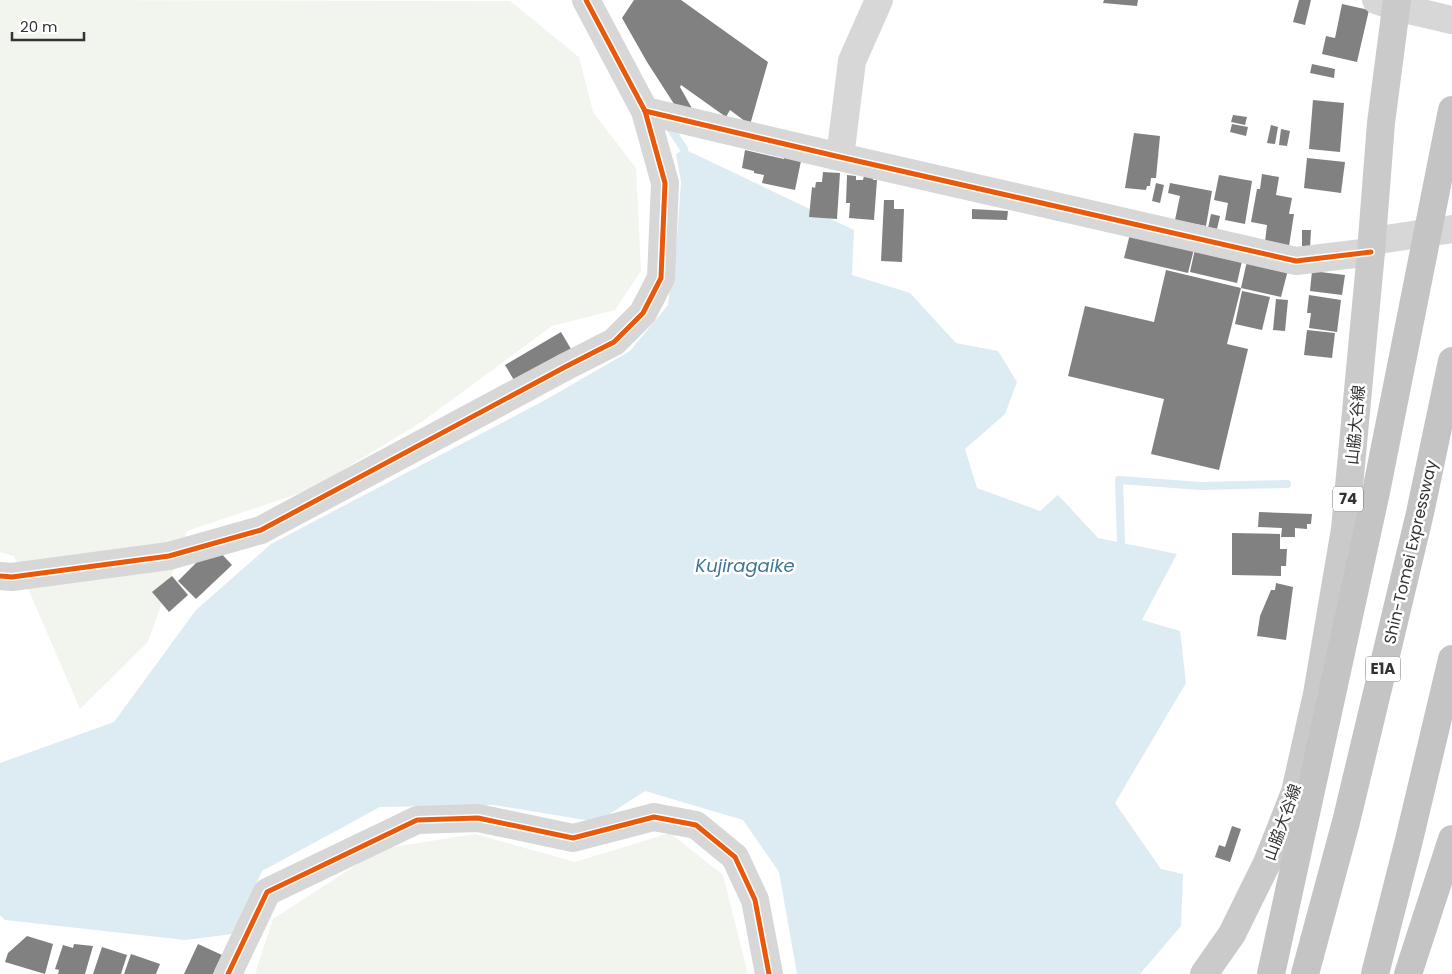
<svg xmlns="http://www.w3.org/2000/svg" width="1452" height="974" viewBox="0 0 1452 974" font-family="Poppins,'Noto Sans JP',sans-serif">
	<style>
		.green { fill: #f1f5ed }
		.water { fill: #ddebf3 }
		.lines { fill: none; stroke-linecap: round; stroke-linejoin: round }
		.stream { stroke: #ddebf3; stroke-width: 8 }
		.building { fill: #818181 }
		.street { stroke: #d7d7d7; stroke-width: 28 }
		.primary { stroke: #cacaca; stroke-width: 28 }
		.highway { stroke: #c4c4c4; stroke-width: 28 }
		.highway-bridge { stroke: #c4c4c4; stroke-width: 28 }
		.cycleway-casing { stroke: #fff; stroke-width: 8 }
		.cycleway { stroke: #e8590c; stroke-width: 5 }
		.labels { text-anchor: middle; stroke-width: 5; stroke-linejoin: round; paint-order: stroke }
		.shield { fill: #fff; stroke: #707070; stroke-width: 1 }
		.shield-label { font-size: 15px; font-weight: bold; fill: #333 }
		.street-label { font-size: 16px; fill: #333; stroke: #fff }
		.water-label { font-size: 18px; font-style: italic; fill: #3f7597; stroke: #fff }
	</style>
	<rect width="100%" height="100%" fill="#fff"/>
	<g class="green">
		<polygon points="0,0 510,1 579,57 593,112 636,168 641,271 615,310 552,326 423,421 312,489 187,531 148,642 80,709 14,556 0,552"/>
		<polygon points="670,833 723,875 748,974 255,974 273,919 381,849 475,834 575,862"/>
	</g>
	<polygon class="water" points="684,149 854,230 852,275 910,293 956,343 998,351 1017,382 1005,414 965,449 977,488 1040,511 1058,495 1098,538 1177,554 1142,620 1180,631 1186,683 1115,803 1161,869 1183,874 1181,926 1140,974 797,974 779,872 743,820 645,791 597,822 494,805 380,807 262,871 233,934 185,940 5,920 0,915 0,763 114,722 196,610 271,544 547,399 630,351 668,305 677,238 681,182 676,154"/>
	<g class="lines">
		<g class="stream">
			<polyline points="667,123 684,149"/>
			<polyline points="1121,542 1119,480 1201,486 1287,484"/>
		</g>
	</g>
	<g class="building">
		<polygon points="634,0 681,0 768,62 750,125 730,110 726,117 681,85 680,87 694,112 676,107 647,62 622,18"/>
		<polygon points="1104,0 1138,0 1137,6 1103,3"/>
		<polygon points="1299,0 1311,0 1305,25 1293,22"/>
		<polygon points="1342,4 1369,10 1357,62 1322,54 1326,36 1335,38"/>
		<polygon points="1312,64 1335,69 1334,78 1310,73"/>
		<polygon points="1313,100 1344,103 1340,152 1309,149"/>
		<polygon points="1233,115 1247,117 1245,125 1231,122"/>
		<polygon points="1232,124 1248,127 1246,136 1230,132"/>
		<polygon points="1271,125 1278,127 1275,144 1267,143"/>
		<polygon points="1281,129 1290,131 1287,146 1279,145"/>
		<polygon points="1134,133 1160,136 1156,178 1151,178 1150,186 1147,186 1146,190 1125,188"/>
		<polygon points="745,150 784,159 784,157 801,161 795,190 762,183 764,175 754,173 754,171 742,168"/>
		<polygon points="1307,158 1345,162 1341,193 1304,188"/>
		<polygon points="823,172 840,173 837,219 809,217 812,187 815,188 816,182 822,182"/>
		<polygon points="1262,174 1279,177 1276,195 1292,198 1289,214 1294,214 1289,246 1265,242 1267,225 1251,222 1257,189 1260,189"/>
		<polygon points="847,175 856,176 856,180 863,180 864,176 874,176 873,180 877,180 874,220 849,218 850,203 846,203"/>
		<polygon points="1219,175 1252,181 1245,224 1225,220 1228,203 1214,200"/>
		<polygon points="1156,183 1164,185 1160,203 1152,201"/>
		<polygon points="1170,183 1212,191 1206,226 1175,220 1180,196 1168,193"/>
		<polygon points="884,200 894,200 894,209 904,209 902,262 881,261"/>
		<polygon points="972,209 1008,211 1007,220 972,219"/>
		<polygon points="1211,214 1220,216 1217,229 1208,228"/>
		<polygon points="1302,230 1311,230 1310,248 1302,248"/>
		<polygon points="1130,234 1194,249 1188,273 1124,258"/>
		<polygon points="1195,249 1242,261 1237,283 1190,272"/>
		<polygon points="1247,261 1288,270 1281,297 1241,288"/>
		<polygon points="1166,270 1241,288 1227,344 1248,349 1219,470 1151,454 1164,399 1068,376 1085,306 1154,322"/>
		<polygon points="1312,271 1345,275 1342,295 1310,291"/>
		<polygon points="1242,291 1270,297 1262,330 1235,324"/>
		<polygon points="1309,295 1341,300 1337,332 1309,328 1311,313 1307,313"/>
		<polygon points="1276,299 1288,300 1285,331 1273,330"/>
		<polygon points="1307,330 1335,333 1332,358 1304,355"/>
		<polygon points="561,332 571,349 515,382 505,365"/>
		<polygon points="1259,512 1312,514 1311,524 1307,524 1307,529 1295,528 1295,537 1281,537 1282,528 1258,527"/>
		<polygon points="1232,533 1280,534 1280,549 1287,549 1286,566 1281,566 1281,576 1232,575"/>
		<polygon points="218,550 232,565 196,599 178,581 201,558"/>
		<polygon points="172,576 188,595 169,612 152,592"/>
		<polygon points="1276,583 1293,587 1286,640 1257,636 1260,616 1271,590 1275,590"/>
		<polygon points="1232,826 1241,829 1230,862 1215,857 1219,845 1225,847"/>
		<polygon points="27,936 53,944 45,974 5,962 8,953"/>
		<polygon points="74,944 93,946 85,974 58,974 59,970 55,969 63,945 73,948"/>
		<polygon points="198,944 222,955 213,974 184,974"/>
		<polygon points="102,947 127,955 121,974 93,974"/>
		<polygon points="131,954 160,964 156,974 124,974"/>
	</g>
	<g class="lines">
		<g class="street">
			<polyline points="1376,0 1396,7 1452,20"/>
			<polyline points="645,111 840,157 1296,261 1371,252"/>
			<polyline points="840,157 852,61 879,0"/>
			<polyline points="1372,241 1452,229"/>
			<polyline points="0,576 12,577 169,556 261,530 565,367 614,342 643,313 661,278 665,183 645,111 586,0"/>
			<polyline points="228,974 267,892 417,820 478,818 573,838 654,817 696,825 735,857 755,900 769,974"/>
		</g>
		<polyline class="primary" points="1204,974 1232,934 1267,863 1295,792 1317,694 1345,529 1371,252 1381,123 1397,0"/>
		<g class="highway">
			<polyline points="1305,974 1346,822 1420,513 1452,361"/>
			<polyline points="1375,974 1409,840 1452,659"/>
			<polyline points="1408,974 1452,839"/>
		</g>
		<polyline class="highway-bridge" points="1271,974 1376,492 1452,110"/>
		<g class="cycleway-casing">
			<g id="cycleway">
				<polyline points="645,111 840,157 1296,261 1371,252"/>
				<polyline points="0,576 12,577 169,556 261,530 565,367 614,342 643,313 661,278 665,183 645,111 586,0"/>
				<polyline points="228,974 267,892 417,820 478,818 573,838 654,817 696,825 735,857 755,900 769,974"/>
			</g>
		</g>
		<use href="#cycleway" class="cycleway"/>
	</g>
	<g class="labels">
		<g class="shield">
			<rect x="1333" y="486.5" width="30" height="25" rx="4"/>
			<rect x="1365.5" y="656.5" width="35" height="25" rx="4"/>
		</g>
		<g class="shield-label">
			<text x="1348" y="504">74</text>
			<text x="1383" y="674">E1A</text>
		</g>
		<g class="street-label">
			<text transform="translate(1355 425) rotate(-85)" y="6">山脇大谷線</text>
			<text transform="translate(1410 552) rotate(-77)" y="6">Shin-Tomei Expressway</text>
			<text transform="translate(1282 822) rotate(-70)" y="6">山脇大谷線</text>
		</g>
		<g class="water-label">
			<text x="745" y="572">Kujiragaike</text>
		</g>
	</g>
	<path d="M12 32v8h72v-8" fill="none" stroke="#333333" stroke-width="2.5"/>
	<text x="20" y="32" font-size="15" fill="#333333" stroke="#ffffff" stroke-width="4" paint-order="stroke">20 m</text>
</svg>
